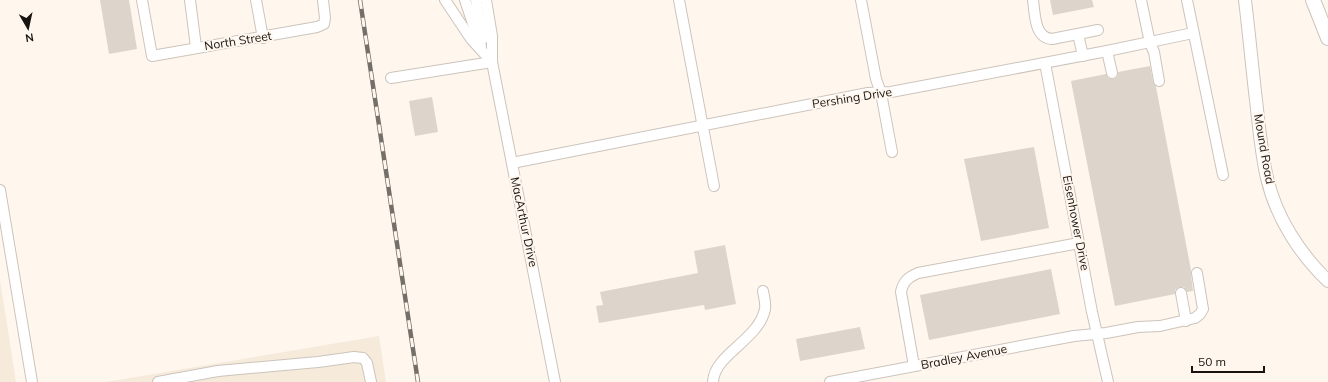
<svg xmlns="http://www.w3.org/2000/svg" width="1328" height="382" viewBox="0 0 1328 382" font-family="Mulish,sans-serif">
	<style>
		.built { fill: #f6eadb }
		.building { fill: #ddd5cc }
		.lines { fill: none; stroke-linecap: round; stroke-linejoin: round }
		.minor-casing { stroke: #ccc4bc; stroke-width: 12 }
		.major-casing { stroke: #ccc4bc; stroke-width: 14 }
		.highway-casing { stroke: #ccc4bc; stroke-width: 16 }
		.minor { stroke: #fff; stroke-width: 10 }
		.major { stroke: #fff; stroke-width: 12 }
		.highway { stroke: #fff; stroke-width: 14 }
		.rail-casing { stroke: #746f69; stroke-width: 4.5 }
		.rail { stroke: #fff7ee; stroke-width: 3; stroke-dasharray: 9; stroke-linecap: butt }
		.labels { text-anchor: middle; stroke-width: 4; stroke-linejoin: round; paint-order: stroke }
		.street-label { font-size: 12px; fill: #161310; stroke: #fff7ee }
	</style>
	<rect width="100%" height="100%" fill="#fff7ee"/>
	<g class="built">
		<polygon points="0,280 16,382 0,382"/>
		<polygon points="379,336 386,382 106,382"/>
	</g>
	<g class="building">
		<polygon points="100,0 129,0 137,49 109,54"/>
		<polygon points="1050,0 1092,0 1094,7 1053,15"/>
		<polygon points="1150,66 1153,82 1156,87 1191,270 1191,274 1193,291 1187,292 1184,287 1179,287 1175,290 1175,294 1115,306 1071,81 1106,74 1108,78 1113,79 1117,77 1118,72"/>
		<polygon points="432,97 438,132 415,136 409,101"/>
		<polygon points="1034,147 1049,228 981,241 964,159"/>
		<polygon points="725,245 736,304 705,310 704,305 599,323 596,306 603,305 600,292 698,273 694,251"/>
		<polygon points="1051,269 1060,314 929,340 920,295"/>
		<polygon points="860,327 865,349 800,361 796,339"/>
	</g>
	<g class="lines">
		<g class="minor-casing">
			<g id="minor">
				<polyline points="142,0 152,56 317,27 324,24 325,18 323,0"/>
				<polyline points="190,0 196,47"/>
				<polyline points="256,0 263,38"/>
				<polyline points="445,0 471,39 492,62"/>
				<polyline points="465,0 477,36 481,46"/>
				<polyline points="476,0 483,39"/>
				<polyline points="486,0 492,36 492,62 555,382"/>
				<polyline points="679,0 714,186"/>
				<polyline points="861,0 876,79 881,93 892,152"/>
				<path d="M1033 0C1035 13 1034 38 1052 39L1098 30"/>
				<polyline points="1141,0 1150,43 1154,52 1159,81"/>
				<polyline points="1187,0 1223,175"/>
				<polyline points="1078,34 1083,56"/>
				<polyline points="1107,51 1112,73"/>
				<polyline points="1045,63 1092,312 1108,382"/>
				<polyline points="391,78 492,62"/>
				<polyline points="512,163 868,93 891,92 1107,51 1193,33"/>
				<polyline points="0,190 32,382"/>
				<polyline points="1181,293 1186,321"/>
				<path d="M914 366 901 292C903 281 909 277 918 273L1079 243"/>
				<polyline points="158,382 218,371 318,362 354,357 363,358 367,363 371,382"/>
				<path d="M713 382C714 354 759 340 765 309 766 303 764 297 763 291"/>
				<polyline points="830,382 1074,336 1106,333 1138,327 1160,326 1195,318 1200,314 1203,309 1197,273"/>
			</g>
		</g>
		<g class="major-casing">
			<path id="major" d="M1245 0C1249 33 1252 66 1256 100 1259 126 1261 152 1267 178 1276 217 1299 253 1328 281"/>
		</g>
		<g class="highway-casing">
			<polyline id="highway" points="1313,0 1328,38"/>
		</g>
		<use href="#minor" class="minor"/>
		<use href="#major" class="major"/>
		<use href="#highway" class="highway"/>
		<g class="rail-casing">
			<polyline id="rail" points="360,0 418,382"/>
		</g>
		<use href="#rail" class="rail"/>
	</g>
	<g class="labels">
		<g class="street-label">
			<text transform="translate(238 41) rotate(-9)" y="4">North Street</text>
			<text transform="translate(852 98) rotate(-9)" y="4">Pershing Drive</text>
			<text transform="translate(1264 149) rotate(80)" y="4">Mound Road</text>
			<text transform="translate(524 222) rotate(78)" y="4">MacArthur Drive</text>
			<text transform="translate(1076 223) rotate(79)" y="4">Eisenhower Drive</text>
			<text transform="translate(964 357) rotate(-11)" y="4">Bradley Avenue</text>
		</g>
	</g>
	<g transform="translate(28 28) rotate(171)" stroke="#fff7ee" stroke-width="3" paint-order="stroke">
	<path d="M0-3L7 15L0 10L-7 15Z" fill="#161310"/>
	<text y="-6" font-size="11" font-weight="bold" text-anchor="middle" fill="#161310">N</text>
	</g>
	<path d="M1192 366v6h72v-6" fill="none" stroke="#161310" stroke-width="2"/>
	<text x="1198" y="366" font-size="12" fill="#161310" stroke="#fff7ee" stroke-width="3" paint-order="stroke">50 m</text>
</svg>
